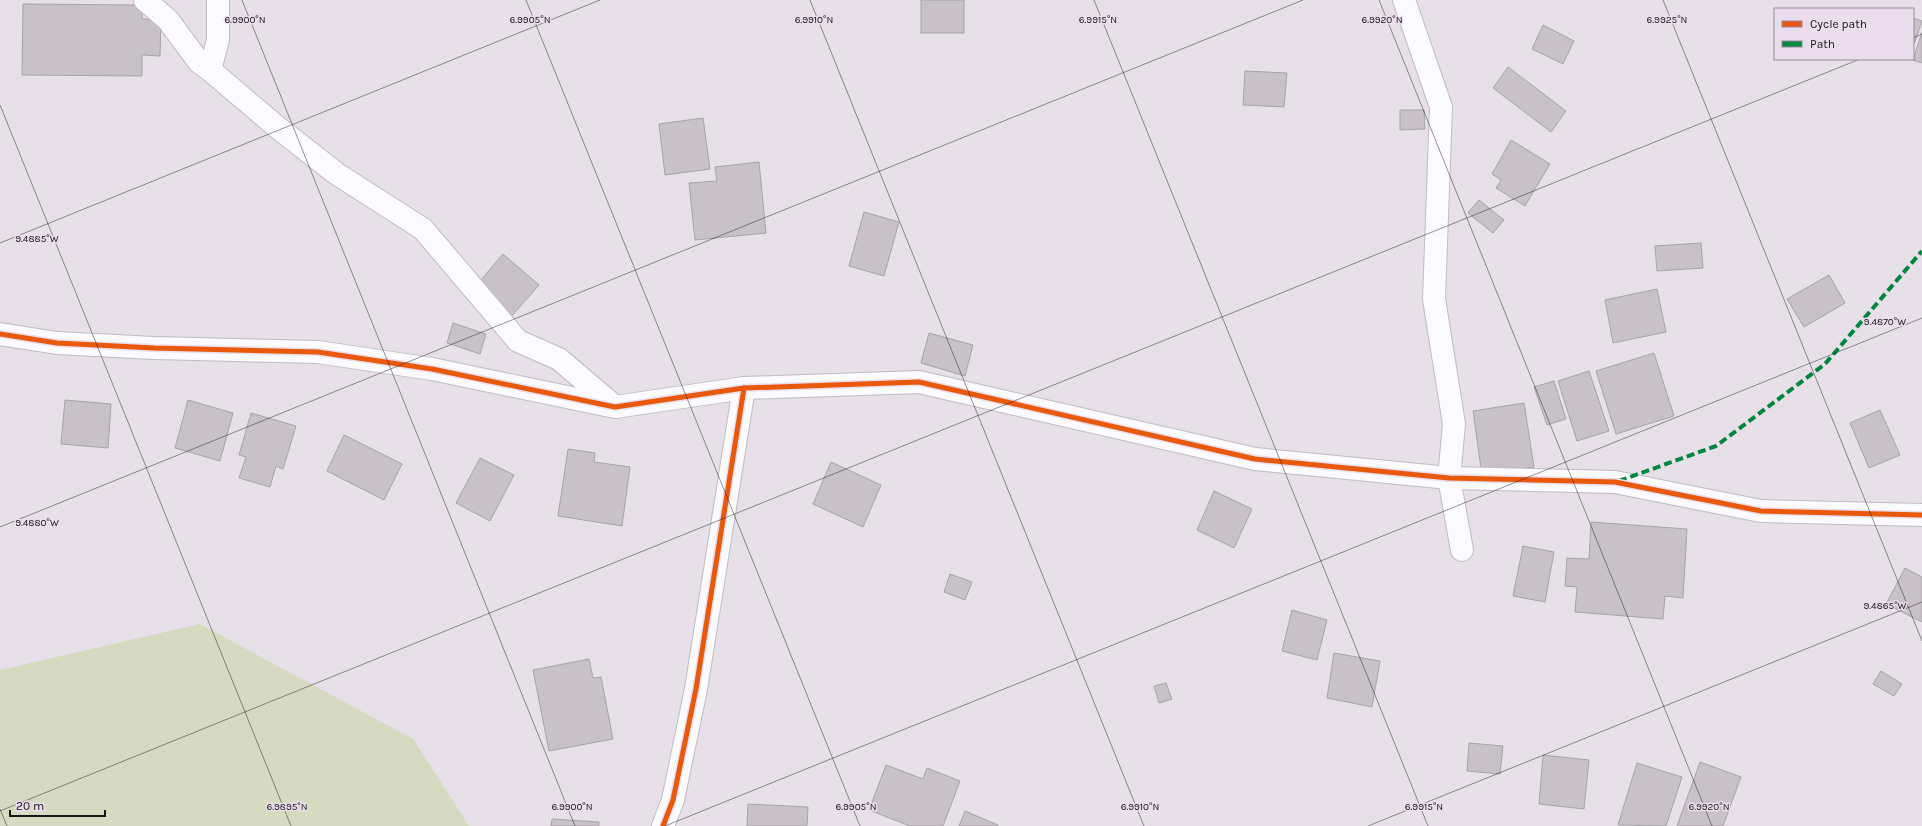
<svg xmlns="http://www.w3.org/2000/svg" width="1922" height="826" viewBox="0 0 1922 826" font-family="Karla,sans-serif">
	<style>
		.green { fill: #d6dac1 }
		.building { fill: #c8c2c8; stroke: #a8a2a9 }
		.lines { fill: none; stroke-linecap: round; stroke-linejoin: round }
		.street-casing { stroke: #c1bcc2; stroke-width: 24 }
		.street { stroke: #fbfafc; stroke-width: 22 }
		.quiet { stroke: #00873e; stroke-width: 4; stroke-dasharray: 8 4; stroke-linecap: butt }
		.cycleway-casing { stroke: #eaddec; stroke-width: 8 }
		.cycleway { stroke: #e8590c; stroke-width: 5 }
		.ticks { fill: none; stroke: #181319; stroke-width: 1; stroke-opacity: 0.45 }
		.ticks-label { font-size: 10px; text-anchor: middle; fill: #181319; stroke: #eaddec; stroke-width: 3; stroke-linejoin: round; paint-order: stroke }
	</style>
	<rect width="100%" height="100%" fill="#e7e0e8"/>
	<polygon class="green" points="200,624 413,739 469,826 0,826 0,670"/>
	<g class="building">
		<rect x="921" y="0" width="43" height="33"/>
		<polygon points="23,4 142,5 142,19 161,19 160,56 142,55 142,76 22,75"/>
		<polygon points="1913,18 1922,21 1915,42 1913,42"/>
		<polygon points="1543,25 1574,41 1563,64 1532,49"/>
		<polygon points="1922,32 1922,63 1913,60"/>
		<polygon points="1508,67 1566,111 1551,132 1493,88"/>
		<polygon points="1245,71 1287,73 1284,107 1243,105"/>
		<polygon points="1400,110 1424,110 1425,129 1400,130"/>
		<polygon points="703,118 710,169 665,175 659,124"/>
		<polygon points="1511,140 1550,164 1525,206 1496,188 1501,180 1492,174"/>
		<polygon points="759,162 766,233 695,240 689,183 717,181 715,167"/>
		<polygon points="1479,200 1504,220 1493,233 1468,213"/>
		<polygon points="864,212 899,222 884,276 849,266"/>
		<polygon points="1701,243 1703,268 1657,271 1655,246"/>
		<polygon points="503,254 539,285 510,318 474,288"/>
		<polygon points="1829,275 1845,303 1804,327 1787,299"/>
		<polygon points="1657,289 1666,332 1613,343 1605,300"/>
		<polygon points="453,323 486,334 480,354 447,343"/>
		<polygon points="929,333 973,345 965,376 921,363"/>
		<polygon points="1654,353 1674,416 1616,434 1596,371"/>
		<polygon points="1589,371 1609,431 1577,441 1558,381"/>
		<polygon points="1554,381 1566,419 1547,425 1534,387"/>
		<polygon points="65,400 111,404 108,448 61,444"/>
		<polygon points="188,400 233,413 220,461 175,448"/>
		<polygon points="1524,403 1534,467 1482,475 1473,411"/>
		<polygon points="1880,410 1900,455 1869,468 1850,423"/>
		<polygon points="251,413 296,426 283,469 276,466 270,487 239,478 246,457 239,455"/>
		<polygon points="344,435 402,464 384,500 327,471"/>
		<polygon points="568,449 595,453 594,462 630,467 622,526 558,516"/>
		<polygon points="480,458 514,475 490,521 456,503"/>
		<polygon points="831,462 881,485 863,527 813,504"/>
		<polygon points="1214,491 1252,509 1234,548 1197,530"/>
		<polygon points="1591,522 1687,529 1683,598 1665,596 1663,619 1575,612 1577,587 1565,586 1567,558 1589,559"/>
		<polygon points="1523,546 1554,552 1545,602 1513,596"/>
		<polygon points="1905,568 1922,577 1922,622 1886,604"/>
		<polygon points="950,574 972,582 965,600 944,592"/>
		<polygon points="1292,610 1327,620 1317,660 1282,651"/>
		<polygon points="1334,653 1380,661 1372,707 1327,698"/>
		<polygon points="589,659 593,678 601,677 613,739 549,751 533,670"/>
		<polygon points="1881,671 1902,684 1894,696 1873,684"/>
		<polygon points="1166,683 1172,699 1159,703 1154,686"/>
		<polygon points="1469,743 1503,746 1500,774 1467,771"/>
		<polygon points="1543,755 1589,760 1584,809 1539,804"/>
		<polygon points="1700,762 1741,777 1723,826 1677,826"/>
		<polygon points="1637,763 1682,777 1666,826 1618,825"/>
		<polygon points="886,765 923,779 927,768 960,781 943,826 910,826 869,810"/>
		<polygon points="748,804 808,807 807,826 747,826"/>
		<polygon points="965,811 998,825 998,826 959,826"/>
		<polygon points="552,819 599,822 599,826 551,826"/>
	</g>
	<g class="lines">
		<g class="street-casing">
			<g id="street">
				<polyline points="145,0 168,20 199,62 210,70 218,40 218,0"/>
				<polyline points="1404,0 1441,107 1434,299 1454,424 1449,478 1462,550"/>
				<polyline points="210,70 277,127 337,174 423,229 518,341 559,359 613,405"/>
				<polyline points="0,334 57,343 154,348 318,352 432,369 615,407 744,388 696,689 673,800 663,826"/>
				<polyline points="744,388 919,382 1255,459 1449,478 1615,482 1761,511 1922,515"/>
			</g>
		</g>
		<use href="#street" class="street"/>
		<polyline class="quiet" points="1619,481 1716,446 1825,364 1922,251"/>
		<g class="cycleway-casing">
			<g id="cycleway">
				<polyline points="0,334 57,343 154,348 318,352 432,369 615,407 744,388 696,689 673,800 663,826"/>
				<polyline points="744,388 919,382 1255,459 1449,478 1615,482 1761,511 1922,515"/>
			</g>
		</g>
		<use href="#cycleway" class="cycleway"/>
	</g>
	<path class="ticks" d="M242 0 575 826M526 0 860 826M810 0 1144 826M1094 0 1428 826M1379 0 1712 826M1663 0 1922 641M1913 38 1922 34M0 105 291 826M0 243 600 0M0 527 1303 0M0 809 7 826M0 811 1860 59M665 826 1922 318M1368 826 1922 602"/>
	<g class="ticks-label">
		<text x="245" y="23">6.9900°N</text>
		<text x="530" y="23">6.9905°N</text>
		<text x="814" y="23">6.9910°N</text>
		<text x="1098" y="23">6.9915°N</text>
		<text x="1382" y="23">6.9920°N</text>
		<text x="1667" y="23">6.9925°N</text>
		<text x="37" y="242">9.4885°W</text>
		<text x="1885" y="325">9.4870°W</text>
		<text x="37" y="526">9.4880°W</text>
		<text x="1885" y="609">9.4865°W</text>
		<text x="287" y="810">6.9895°N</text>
		<text x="572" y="810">6.9900°N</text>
		<text x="856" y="810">6.9905°N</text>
		<text x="1140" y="810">6.9910°N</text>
		<text x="1424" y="810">6.9915°N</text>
		<text x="1709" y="810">6.9920°N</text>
	</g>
	<rect x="1774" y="8" width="140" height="52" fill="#eaddec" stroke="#968c98"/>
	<rect x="1782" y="21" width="20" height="6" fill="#e8590c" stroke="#968c98"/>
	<text x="1810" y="28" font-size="12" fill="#181319">Cycle path</text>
	<rect x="1782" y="41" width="20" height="6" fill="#00873e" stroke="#968c98"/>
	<text x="1810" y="48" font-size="12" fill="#181319">Path</text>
	<path d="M10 810v6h95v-6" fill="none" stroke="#181319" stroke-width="2"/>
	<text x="16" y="810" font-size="12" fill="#181319" stroke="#eaddec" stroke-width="3" paint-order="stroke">20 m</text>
</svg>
